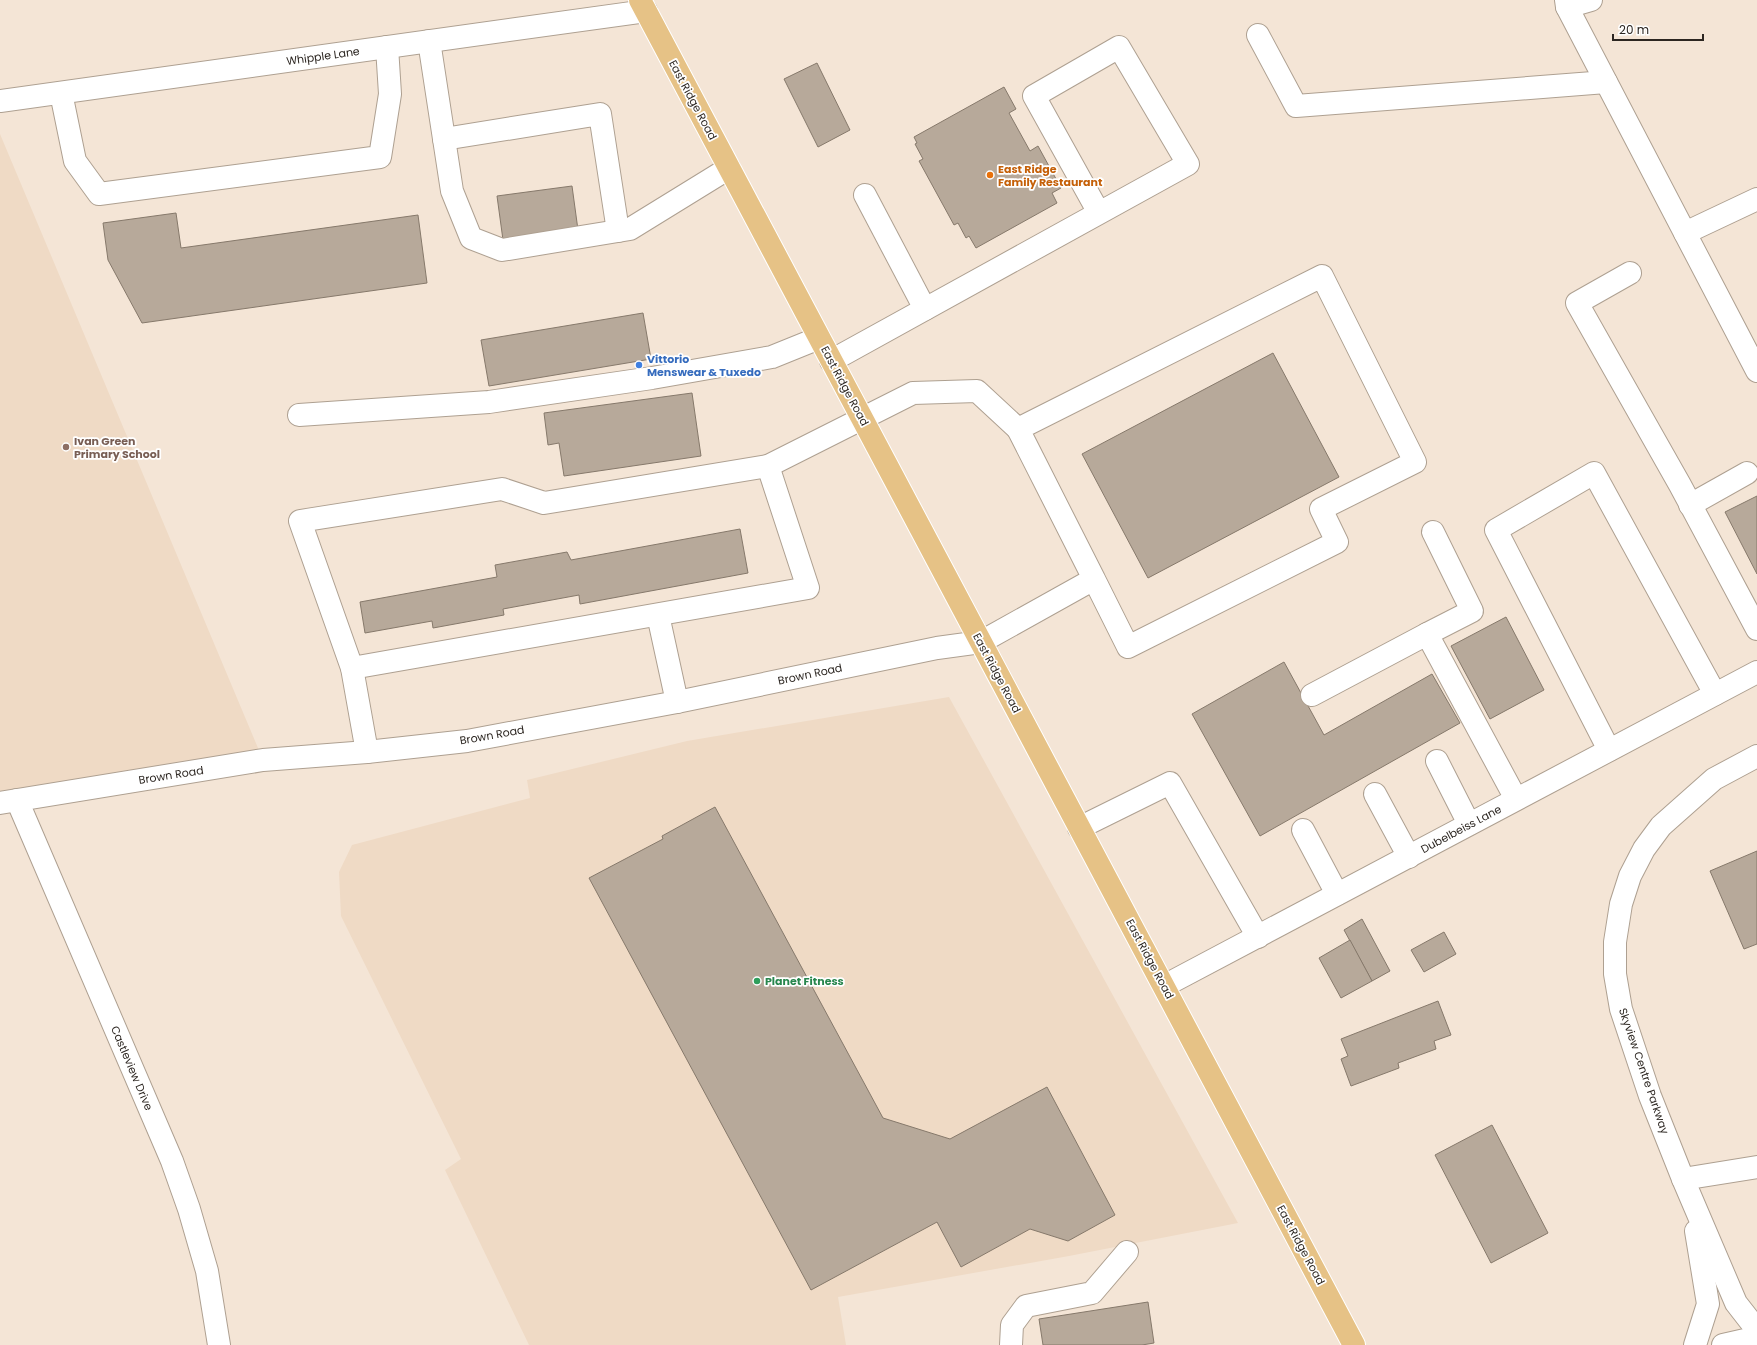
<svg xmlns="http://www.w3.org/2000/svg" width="1757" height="1345" viewBox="0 0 1757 1345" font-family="Poppins,sans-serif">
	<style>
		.built { fill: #efdac5 }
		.building { fill: #b7a99a; stroke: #86796b }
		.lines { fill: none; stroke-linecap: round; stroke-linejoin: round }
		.minor-casing { stroke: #aea091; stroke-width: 24 }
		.major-casing { stroke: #fff; stroke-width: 24 }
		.minor { stroke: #fff; stroke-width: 22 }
		.major { stroke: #e6c286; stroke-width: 22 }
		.food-dot { fill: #e8710a; stroke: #fff; stroke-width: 1.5 }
		.shop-dot { fill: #3f7fe0; stroke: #fff; stroke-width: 1.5 }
		.education-dot { fill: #8d6e63; stroke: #fff; stroke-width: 1.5 }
		.leisure-dot { fill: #2e9e5b; stroke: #fff; stroke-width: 1.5 }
		.labels { text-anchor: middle; stroke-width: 3.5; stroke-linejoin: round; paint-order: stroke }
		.street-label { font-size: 11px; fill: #2c2621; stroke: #fff }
		.food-label { font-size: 11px; font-weight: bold; fill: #c56008; stroke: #fff; text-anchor: start }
		.shop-label { font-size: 11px; font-weight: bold; fill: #366cbe; stroke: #fff; text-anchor: start }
		.education-label { font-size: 11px; font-weight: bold; fill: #785e54; stroke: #fff; text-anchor: start }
		.leisure-label { font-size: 11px; font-weight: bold; fill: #27864d; stroke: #fff; text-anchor: start }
	</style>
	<rect width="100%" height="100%" fill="#f4e5d6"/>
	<g class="built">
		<polygon points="0,134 263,760 0,805"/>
		<polygon points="949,697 1238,1223 1069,1256 838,1297 846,1345 529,1345 445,1170 461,1159 341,916 339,872 352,845 530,798 527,780 687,741"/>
	</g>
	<g class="building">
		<polygon points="817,63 850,130 818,147 784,79"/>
		<polygon points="1004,87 1016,109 1009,113 1030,151 1038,146 1061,188 1052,193 1057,203 976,248 969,236 966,238 958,223 954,225 919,161 923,159 915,144 917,143 914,137"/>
		<polygon points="572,186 578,230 503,240 497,196"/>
		<polygon points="176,213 181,248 418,215 427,283 142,323 108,260 103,223"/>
		<polygon points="643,313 651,359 489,386 481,340"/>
		<polygon points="1273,353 1339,477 1148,578 1082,454"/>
		<polygon points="692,393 701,456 564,476 559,443 548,445 544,413"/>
		<polygon points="1757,496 1757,574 1725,512"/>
		<polygon points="740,529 748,573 580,604 579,595 503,609 504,615 433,628 432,621 365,633 360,602 497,577 495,565 567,552 571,560"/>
		<polygon points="1506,617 1544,690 1490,719 1451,646"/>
		<polygon points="1284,662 1324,735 1432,674 1460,723 1260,836 1192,714"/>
		<polygon points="715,807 883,1118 950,1139 1047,1087 1115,1215 1068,1241 1030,1229 961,1267 937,1222 811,1290 589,878 663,839 662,836"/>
		<polygon points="1757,851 1757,944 1744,949 1710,871"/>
		<polygon points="1362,919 1390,971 1372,981 1344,930"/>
		<polygon points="1444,932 1456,954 1424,972 1411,950"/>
		<polygon points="1350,940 1372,981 1341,998 1319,958"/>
		<polygon points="1438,1001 1451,1035 1434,1041 1436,1049 1398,1063 1399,1068 1351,1086 1341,1059 1348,1056 1341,1039"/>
		<polygon points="1492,1125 1548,1233 1491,1263 1435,1155"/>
		<polygon points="1148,1302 1154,1343 1142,1345 1043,1345 1039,1319"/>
	</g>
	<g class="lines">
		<g class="minor-casing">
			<g id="minor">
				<polyline points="1566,0 1567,7 1757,371"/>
				<polyline points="1567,7 1591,0"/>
				<polyline points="1258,35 1296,106 1606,82"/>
				<polyline points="429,41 452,191 471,238 502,250 630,229 729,168"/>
				<polyline points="61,93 75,161 99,194 380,157 390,94 387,47"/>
				<polyline points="0,101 646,11"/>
				<polyline points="444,139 600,114 618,231"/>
				<polyline points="865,195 925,309"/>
				<polyline points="1685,233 1757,199"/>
				<polyline points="1630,273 1577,303 1680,485 1757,629"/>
				<polyline points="831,361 1188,164 1119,47 1034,96 1099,213"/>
				<polyline points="299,415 489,402 652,378 772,357 819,338"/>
				<polyline points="1690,505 1747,473"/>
				<polyline points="658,615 677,702"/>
				<polyline points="1427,634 1472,611 1433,532"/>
				<polyline points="352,668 808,588 768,466"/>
				<polyline points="1312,695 1427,634 1516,799"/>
				<polyline points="1609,750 1496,530 1594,473 1715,694"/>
				<polyline points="367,752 352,668 300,521 502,489 544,503 768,466 913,393 977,391 1018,429"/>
				<polyline points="1757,756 1714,779 1661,826 1644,849 1630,876 1621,904 1615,942 1615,974 1621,1009 1650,1096 1683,1179 1736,1303 1757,1330"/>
				<polyline points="1437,761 1469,824"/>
				<polyline points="1375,794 1409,857"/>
				<polyline points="17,800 172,1161 189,1209 207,1271 219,1345"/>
				<polyline points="0,803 263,760 367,752 467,741 677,702 937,648 981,642 1094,579 1018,429 1322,276 1415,462 1321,509 1337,542 1128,647 1094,579"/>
				<polyline points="1079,828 1170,783 1258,937"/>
				<polyline points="1303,830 1337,894"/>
				<polyline points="1164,986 1757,672"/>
				<polyline points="1683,1179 1757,1167"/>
				<polyline points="1011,1345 1012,1325 1026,1306 1092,1293 1127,1252"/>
				<polyline points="1695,1345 1708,1304 1696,1231"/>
				<polyline points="1723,1345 1745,1340 1756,1345"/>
			</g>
		</g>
		<g class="major-casing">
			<polyline id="major" points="640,0 1354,1345"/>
		</g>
		<use href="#minor" class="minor"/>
		<use href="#major" class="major"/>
	</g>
	<circle class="food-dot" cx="990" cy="175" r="4"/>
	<circle class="shop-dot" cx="639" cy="365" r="4"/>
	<circle class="education-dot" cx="66" cy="447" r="4"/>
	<circle class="leisure-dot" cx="757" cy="981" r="4"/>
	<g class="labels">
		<g class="street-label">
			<text transform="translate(323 56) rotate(-8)" y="4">Whipple Lane</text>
			<text transform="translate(693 100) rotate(62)" y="4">East Ridge Road</text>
			<text transform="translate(845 386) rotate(62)" y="4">East Ridge Road</text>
			<text transform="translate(997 673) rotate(62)" y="4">East Ridge Road</text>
			<text transform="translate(810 674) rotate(-12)" y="4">Brown Road</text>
			<text transform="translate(492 735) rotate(-10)" y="4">Brown Road</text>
			<text transform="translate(171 775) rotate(-9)" y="4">Brown Road</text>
			<text transform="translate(1461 829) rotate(-28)" y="4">Dubelbeiss Lane</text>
			<text transform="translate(1150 959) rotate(62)" y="4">East Ridge Road</text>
			<text transform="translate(132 1068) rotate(67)" y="4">Castleview Drive</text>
			<text transform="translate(1644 1071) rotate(71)" y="4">Skyview Centre Parkway</text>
			<text transform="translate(1301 1245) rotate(62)" y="4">East Ridge Road</text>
		</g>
		<g class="food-label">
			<text x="998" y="173">East Ridge<tspan x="998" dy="13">Family Restaurant</tspan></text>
		</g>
		<g class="shop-label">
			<text x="647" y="363">Vittorio<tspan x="647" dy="13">Menswear &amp; Tuxedo</tspan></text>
		</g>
		<g class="education-label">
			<text x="74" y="445">Ivan Green<tspan x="74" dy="13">Primary School</tspan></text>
		</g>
		<g class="leisure-label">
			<text x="765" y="985">Planet Fitness</text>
		</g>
	</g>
	<path d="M1613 34v6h90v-6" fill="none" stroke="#2c2621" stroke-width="2"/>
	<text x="1619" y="34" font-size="12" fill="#2c2621" stroke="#ffffff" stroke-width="3" paint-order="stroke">20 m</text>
</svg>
